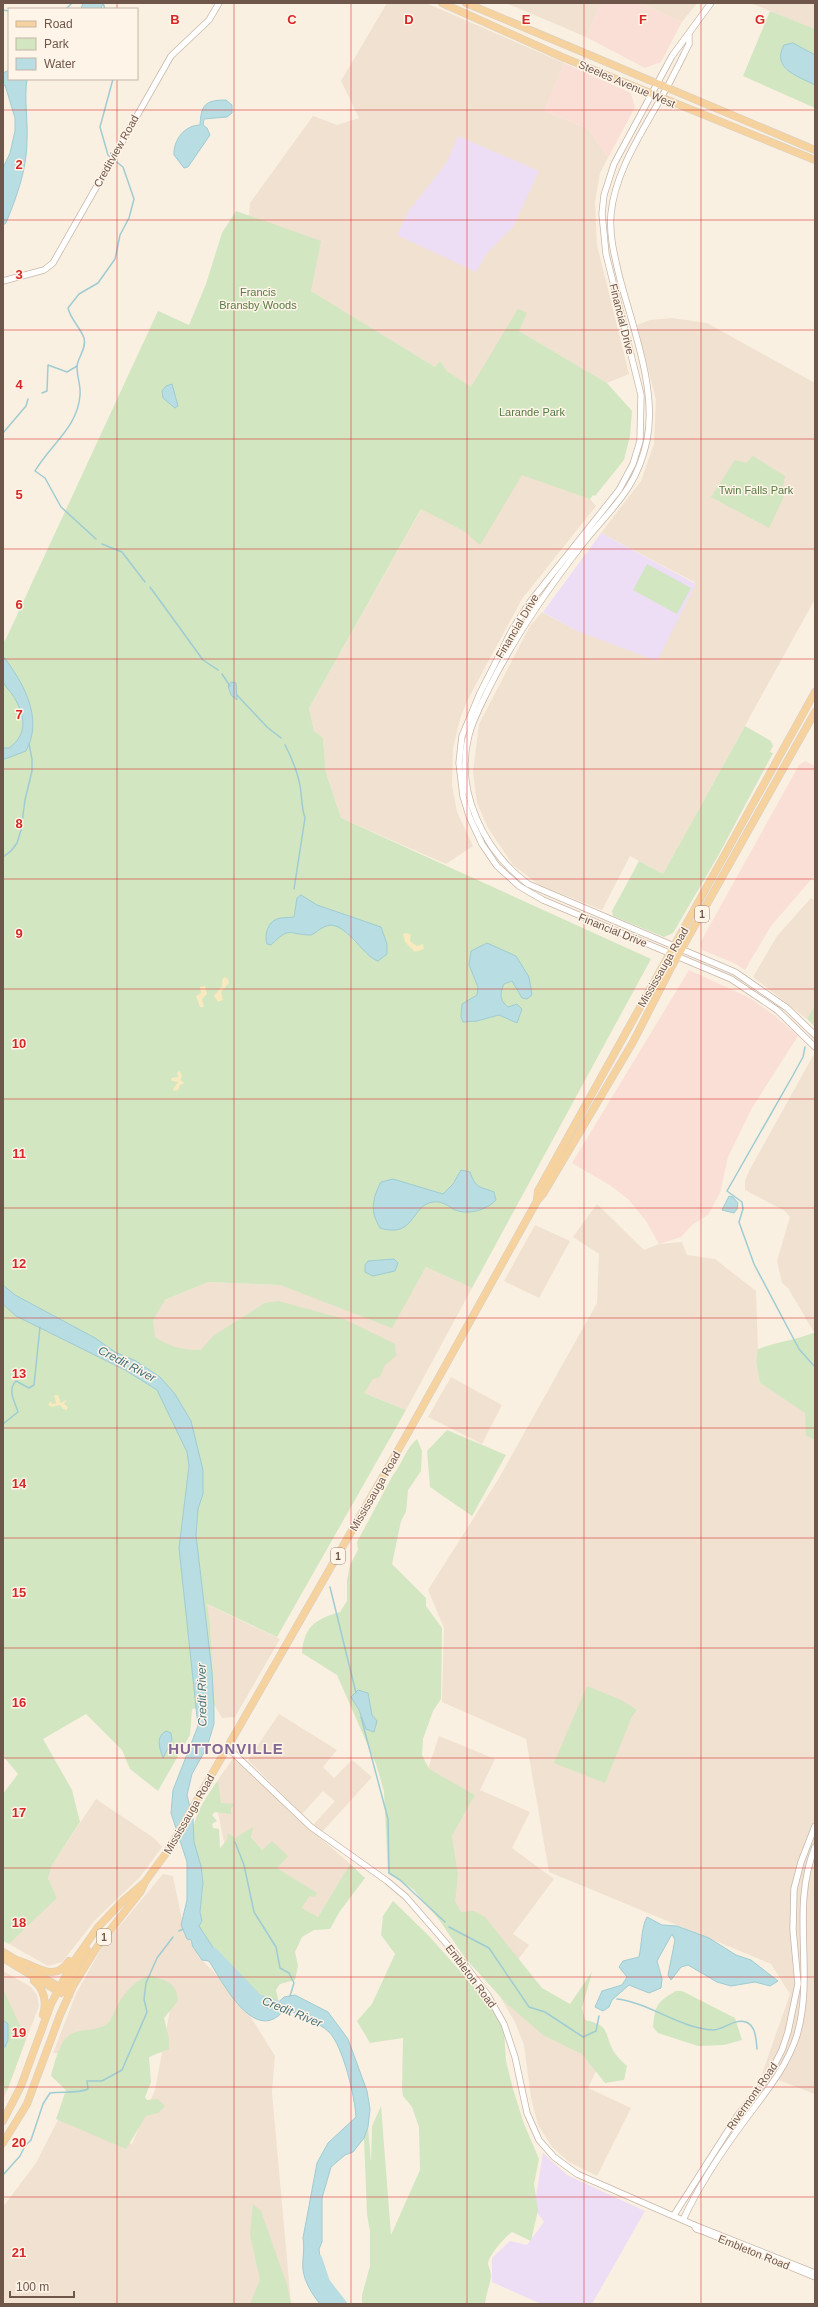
<svg xmlns="http://www.w3.org/2000/svg" width="818" height="2307" viewBox="0 0 818 2307" font-family="Arial,sans-serif">
	<style>
		.residential { fill: #f1e1d0 }
		.commercial { fill: #fadfd6 }
		.education { fill: #eddef6 }
		.green { fill: #d1e6c1 }
		.sand { fill: #f8e9be }
		.water { fill: #b8dde2; stroke: #9fccd3 }
		.lines { fill: none; stroke-linecap: round; stroke-linejoin: round }
		.stream { stroke: #9fccd3; stroke-width: 1.5 }
		.river { stroke: #b8dde2; stroke-width: 8 }
		.minor-casing { stroke: #c9b7a9; stroke-width: 7 }
		.major-casing { stroke: #d7d0cc; stroke-width: 8 }
		.minor { stroke: #fff; stroke-width: 5.5 }
		.major { stroke: #f5d29e; stroke-width: 7 }
		.grid { fill: none; stroke: #d62828; stroke-width: 1; stroke-opacity: 0.55 }
		.labels { text-anchor: middle; stroke-width: 3; stroke-linejoin: round; paint-order: stroke }
		.shield { fill: #fef4e7; stroke: #9a8579; stroke-width: 1 }
		.shield-label { font-size: 10px; font-weight: bold; fill: #6f564a }
		.street-label { font-size: 11px; fill: #6f564a; stroke: #fef4e7 }
		.park-label { font-size: 11px; fill: #577a46; stroke: #fef4e7 }
		.water-label { font-size: 12px; font-style: italic; fill: #43737b; stroke: #fef4e7 }
		.district-label { font-size: 15px; font-weight: bold; letter-spacing: 1px; fill: #826693; stroke: #fef4e7 }
		.grid-label { font-size: 13px; text-anchor: middle; font-weight: bold; fill: #d62828; stroke: #fef4e7; stroke-width: 3; stroke-linejoin: round; paint-order: stroke }
	</style>
	<rect width="100%" height="100%" fill="#faf0e1"/>
	<g class="residential">
		<polygon points="387,3 426,3 564,63 544,111 588,129 608,158 600,173 595,202 597,245 629,374 607,383 519,331 472,388 447,371 440,361 435,367 311,291 249,216 250,203 313,116 337,125 359,118 341,81"/>
		<polygon points="506,3 601,3 586,37"/>
		<polygon points="640,3 697,3 682,22"/>
		<polygon points="750,3 815,3 815,29"/>
		<polygon points="672,318 707,323 815,383 815,599 663,874 630,856 602,910 539,885 513,865 488,828 477,803 473,772 479,724 530,626 542,612 577,631 696,583 601,533 641,481 654,444 656,400 637,325 650,320"/>
		<polygon points="522,474 590,499 596,506 522,599 467,701 460,719 453,748 452,785 457,812 473,846 446,864 341,818 326,773 323,738 314,731 309,708 422,508 483,539"/>
		<polygon points="811,898 815,901 815,1005 807,1019 753,977 777,936"/>
		<polygon points="814,1054 815,1056 815,1334 788,1288 782,1283 777,1261 790,1217 785,1211 745,1190 745,1181 749,1171"/>
		<polygon points="597,1204 644,1250 659,1244 682,1242 687,1255 715,1259 756,1291 758,1349 756,1362 760,1383 806,1413 806,1436 815,1440 815,2094 762,2074 790,1994 771,1964 549,1872 526,1739 442,1702 444,1628 428,1590 499,1478 597,1303 599,1254 573,1237"/>
		<polygon points="535,1225 570,1241 539,1298 504,1281"/>
		<polygon points="426,1267 472,1288 406,1410 320,1375 255,1366 93,1331 208,1282 280,1285 392,1327"/>
		<polygon points="451,1377 502,1405 482,1444 428,1417"/>
		<polygon points="206,1604 280,1639 235,1717 222,1718 215,1706 210,1625"/>
		<polygon points="279,1714 337,1750 323,1767 334,1778 352,1760 372,1777 322,1832 313,1825 335,1801 323,1791 302,1814 248,1760"/>
		<polygon points="439,1736 495,1759 480,1790 530,1812 512,1848 554,1879 513,1934 529,1945 511,1969 597,2069 588,2088 631,2108 597,2176 569,2162 552,2147 538,2125 531,2098 524,2045 515,2022 496,1990 448,1928 458,1874 452,1836 475,1795 428,1769"/>
		<polygon points="234,1757 291,1812 350,1864 318,1917 302,1908 311,1890 277,1868 272,1841 262,1850 249,1834 224,1843 213,1787"/>
		<polygon points="96,1799 154,1838 162,1847 140,1877 96,1919 62,1962 48,1966 9,1944 57,1898 48,1878 52,1865"/>
		<polygon points="163,1874 173,1876 184,1930 198,1956 239,1998 275,2056 272,2092 291,2304 3,2304 3,2207 36,2163 61,2114 132,2144 155,2090 170,2010 95,2058 53,2053 76,1994 102,1947"/>
		<polygon points="3,1971 31,1987 37,1995 39,2006 3,2100"/>
	</g>
	<g class="commercial">
		<polygon points="601,3 640,3 682,22 661,62 645,68 586,37"/>
		<polygon points="564,63 631,93 635,107 608,158 588,129 544,111"/>
		<polygon points="805,761 815,766 815,875 771,926 745,970 734,963 702,950 700,943 799,765"/>
		<polygon points="689,970 750,998 774,1015 798,1036 752,1108 728,1157 720,1193 708,1215 692,1225 681,1237 659,1244 646,1221 629,1200 611,1186 572,1163"/>
	</g>
	<g class="education">
		<polygon points="458,136 539,171 513,227 486,254 476,272 397,235 408,212 447,162"/>
		<polygon points="601,533 696,584 657,661 577,631 543,612"/>
		<polygon points="543,2153 567,2175 645,2211 592,2304 541,2304 492,2282 492,2258 510,2241 527,2245 544,2222 534,2208"/>
	</g>
	<g class="green">
		<polygon points="770,11 815,29 815,108 743,76"/>
		<path d="M236 211 321 241 311 291 435 367 440 361 447 371 471 387 518 309 527 313 519 331 607 383 632 411 630 436 624 460 595 496 593 495 590 499 522 475 480 545 464 531 421 509 309 708 314 731 323 738 326 773 341 818 651 959 472 1288 426 1267 392 1328 280 1285 208 1282 165 1300 153 1320 155 1337C170 1347 182 1350 201 1350L213 1336 265 1303 278 1301 344 1319 395 1344 396 1356 385 1365 380 1377 373 1379 364 1393 406 1410 277 1637 207 1604 210 1625 215 1706 192 1709 190 1735 158 1791 130 1769 122 1750 86 1714 43 1739 72 1790 80 1822 52 1865 48 1878 57 1898 9 1944 3 1941V1794L18 1774 3 1756V639L5 641 158 311 189 325 206 284 222 233Z"/>
		<polygon points="753,456 785,476 783,486 786,492 769,528 711,497 735,460 746,463"/>
		<polygon points="647,564 691,588 677,614 633,590"/>
		<polygon points="745,726 771,741 773,746 770,752 773,753 718,856 673,933 664,937 613,916 612,911 639,861 663,874"/>
		<polygon points="815,1005 815,1027 807,1019"/>
		<path d="M813 1333 815 1334V1440L806 1436 805 1413 760 1383 756 1362 758 1349C777 1342 795 1340 813 1333Z"/>
		<polygon points="447,1430 506,1455 472,1516 430,1487 427,1451"/>
		<path d="M417 1439 422 1451 421 1471 408 1490 406 1512 401 1521 392 1564 426 1598V1606L442 1628 441 1699 433 1711 423 1739 422 1755 429 1769 475 1795 452 1836 458 1874 455 1901 461 1912 474 1911 485 1917 542 1988 570 2004 592 1972 582 2008 585 2020C612 2026 603 2033 614 2052 617 2057 623 2062 627 2066L624 2080 605 2083 582 2054 543 2035 506 2003 465 1958 440 1921 414 1890 388 1873 384 1791 376 1764 337 1675 302 1653C304 1626 316 1619 340 1612L347 1601V1581L350 1565 358 1550 357 1542 393 1475C402 1464 406 1448 417 1439Z"/>
		<polygon points="587,1686 621,1700 637,1710 632,1716 605,1783 554,1763"/>
		<path d="M218 1781 221 1803 235 1804 231 1808V1814L215 1812 212 1815 217 1821 212 1824 213 1828 219 1829 220 1848 227 1840 228 1833 235 1838 253 1827 251 1837 262 1850 272 1841 288 1856 277 1868 317 1893 315 1897 309 1896 302 1908 318 1917 350 1864 365 1878 340 1911 330 1929 314 1930 302 1937 295 1952 298 1966 295 1980 280 1984 276 1990 279 2003 271 2009 265 2007 264 2004 254 1995 241 1976 227 1969 199 1926 202 1921C198 1908 204 1895 203 1882 202 1868 197 1856 194 1843 189 1821 205 1798 218 1781Z"/>
		<path d="M393 1901 429 1936 492 2007 504 2031 506 2061 513 2089 524 2124 539 2159 534 2184 538 2210 531 2241 512 2232C506 2236 488 2256 488 2264 489 2268 491 2272 491 2276 490 2285 486 2294 485 2304H362V2295L370 2266V2232L367 2214 364 2138 368 2127 371 2163 372 2126 381 2106 391 2235 420 2170 419 2127 412 2107 403 2096 402 2089 403 2038 370 2043 357 2021 372 2004 395 1954 381 1935 383 1916Z"/>
		<path d="M150 1975C166 1981 177 1982 178 2001L164 2018 169 2039V2049L149 2057 151 2082 145 2097 147 2100 158 2099 165 2106 158 2113 146 2116 126 2149 56 2119 66 2090 51 2076C54 2064 58 2048 66 2038 76 2026 98 2034 109 2022 112 2019 114 2012 116 2008 124 1993 134 1981 150 1975Z"/>
		<polygon points="3,1989 26,2039 7,2091 3,2088"/>
		<path d="M676 1991H682L735 2018 742 2040 724 2045 698 2046 658 2033 653 2027C655 2005 657 2002 676 1991Z"/>
		<polygon points="253,2204 261,2211 287,2285 291,2304 250,2304 260,2280 250,2235"/>
	</g>
	<g class="sand">
		<polygon points="407,933 411,935 410,941 417,946 423,944 424,949 415,952 405,942 403,934"/>
		<polygon points="224,977 228,979 229,983 221,992 223,1000 218,1002 214,996 222,986 222,980"/>
		<polygon points="205,986 207,994 202,999 204,1007 200,1007 196,996 201,993 200,987"/>
		<polygon points="180,1071 182,1076 180,1080 185,1083 180,1085 178,1090 174,1091 173,1089 178,1082 172,1081 171,1078 178,1077 177,1072"/>
		<polygon points="54,1395 58,1395 61,1403 67,1399 64,1404 68,1407 67,1410 63,1409 60,1405 52,1407 48,1405 50,1401 53,1404 56,1403"/>
	</g>
	<g class="water">
		<polygon points="83,3 103,3 101,9 81,9"/>
		<path d="M793 43 815 55V85C798 76 771 69 784 45Z"/>
		<path d="M9 70V79H27C24 99 28 120 27 140 27 169 17 196 6 223L3 225V168L10 153 15 131V118L5 85 3 86V73Z"/>
		<path d="M226 100 232 105V113L227 117 204 119 203 125 207 128 210 135 188 167 184 168 174 155C173 140 185 125 200 125 201 105 205 100 226 100Z"/>
		<polygon points="172,384 178,406 175,408 163,398 162,391 166,386"/>
		<path d="M3 656C23 682 44 718 26 751L5 759 3 758V748H9C30 733 24 712 12 694 9 690 4 685 3 681 1 674 3 664 3 656Z"/>
		<polygon points="231,682 236,683 237,700 231,695 228,686"/>
		<path d="M301 895 317 905 381 927 387 944V954L378 961C363 957 343 916 324 927 319 929 316 933 311 935 288 935 291 925 271 945L267 944C264 935 268 922 277 919 282 917 289 918 294 917L297 898Z"/>
		<path d="M487 943 516 956 529 977 532 995 527 999 522 998 512 981 504 984C500 993 499 1000 508 1007L517 1004 522 1009 517 1023 499 1015 477 1021 463 1022 461 1017 462 1004 477 995 478 987 469 965 471 951Z"/>
		<path d="M461 1170 470 1172C476 1189 479 1186 494 1192L496 1200C487 1210 467 1216 453 1209 447 1205 442 1201 433 1202 411 1205 415 1239 380 1228 370 1211 372 1199 381 1182L393 1179 443 1194 453 1184Z"/>
		<polygon points="729,1196 733,1197 738,1203 737,1209 734,1213 722,1210"/>
		<polygon points="394,1259 398,1263 395,1271 373,1276 365,1272 365,1265 368,1261"/>
		<path d="M3 1285 15 1295 95 1338 115 1352 136 1361 160 1377 175 1394 191 1421 203 1470V1494L198 1509 196 1535 212 1672 214 1711V1724L207 1747 192 1774 187 1795 193 1819 194 1842 201 1866 203 1883 200 1912 202 1921 199 1926 227 1969 241 1976 254 1995 264 2004 265 2007 271 2009 284 1997 295 1995 328 2012 348 2039 367 2091 370 2109 368 2127 364 2138 353 2152 345 2155 331 2167 322 2198V2242L319 2249 322 2276 339 2304H320C312 2294 305 2283 303 2270 302 2259 305 2249 303 2238L317 2163 328 2143 356 2117C355 2097 343 2046 329 2032 318 2022 301 2016 288 2010H284C255 2046 223 1983 209 1961L202 1960 193 1947 191 1940 187 1939 181 1925 187 1900V1862L171 1813 173 1790 198 1726 179 1548 189 1466 187 1452 157 1390 125 1370 16 1316 3 1304Z"/>
		<polygon points="358,1690 368,1693 372,1715 377,1721 374,1732 366,1729 359,1710 351,1697"/>
		<path d="M166 1731 171 1733 172 1740 163 1758C160 1749 155 1737 166 1731Z"/>
		<path d="M647 1917 662 1925 677 1926 709 1938 736 1955 751 1960 778 1981 770 1986 755 1982 731 1986 717 1982 688 1965 681 1967 671 1980 668 1975 675 1940 672 1934 657 1961 662 1979 661 1988 649 1993 629 1985 612 2000 609 2007 603 2011 595 2007 602 1991 622 1985 627 1977 619 1967 623 1961 639 1957C642 1944 641 1928 647 1917Z"/>
		<polygon points="3,2020 8,2024 8,2040 5,2047 3,2047"/>
	</g>
	<g class="lines">
		<g class="stream">
			<polyline points="103,3 105,9"/>
			<polyline points="66,9 72,3"/>
			<polyline points="3,10 9,11"/>
			<polyline points="42,393 47,391 48,365 67,372 77,366"/>
			<polyline points="3,433 26,406 28,399"/>
			<path d="M96 539 61 507 45 478 35 471C50 445 78 427 80 395 81 386 77 377 77 367 77 358 87 349 84 338 80 327 71 320 68 308L79 294 98 283 115 259 120 235 129 218 134 199 123 167 108 155 100 127 113 79"/>
			<polyline points="102,544 122,552 145,582"/>
			<polyline points="150,587 203,660 218,670"/>
			<polyline points="222,674 230,686"/>
			<polyline points="237,695 267,727 281,738"/>
			<path d="M285 745C292 758 300 778 301 793 302 802 302 809 305 818L294 889"/>
			<polyline points="3,857 11,851 17,843 21,830 25,800 32,771 32,759 29,744"/>
			<polyline points="805,1047 803,1057 792,1077 727,1191 742,1202 743,1209 739,1222 754,1264 799,1349 815,1367"/>
			<path d="M3 1424 18 1412C15 1402 7 1390 16 1381L29 1388 34 1385 40 1327"/>
			<polyline points="330,1587 356,1693"/>
			<polyline points="361,1717 388,1819 389,1873 400,1880 445,1922"/>
			<polyline points="235,1842 244,1865 254,1912 276,1947 280,1968 289,1973 294,1983 290,1996"/>
			<polyline points="449,1927 489,1948 529,2007 545,2012 583,2037 596,2031 599,2016"/>
			<polyline points="179,1931 183,1929"/>
			<path d="M617 1999C650 2003 679 2028 713 2030 724 2030 734 2018 746 2022 756 2026 756 2039 757 2049"/>
			<path d="M3 2175 20 2156 25 2146 31 2140 43 2104 50 2093C62 2091 77 2094 88 2089L87 2081H102L122 2070 147 2012 144 1999 146 1983 157 1958 173 1937"/>
		</g>
		<g class="river">
			<polyline points="214,1952 258,1998 287,2008"/>
			<polyline points="318,2258 326,2282 343,2304"/>
		</g>
		<g class="minor-casing">
			<g id="minor">
				<polyline points="711,3 672,56 614,164 604,195 602,214 606,254 641,395 640,441 633,464 619,490 530,602 512,630 480,693 462,736 459,763 463,796 469,816 482,844 497,866 519,886 543,900 731,979 777,1010 815,1047"/>
				<path d="M689 35V44C680 62 671 81 661 98 641 134 615 172 611 214 609 236 615 258 620 279 633 328 657 390 647 440 636 493 608 510 578 550 544 594 514 638 489 688 482 703 473 719 469 735 454 791 484 851 528 884L735 972 787 1008 815 1035"/>
				<polyline points="3,281 44,270 53,263 171,56 209,20 219,3"/>
				<polyline points="228,1748 311,1827 387,1881 406,1897 465,1965 487,1994 504,2024 515,2057 527,2113 539,2140 554,2157 577,2174 694,2225 815,2273"/>
				<polyline points="674,2215 738,2115 768,2077 782,2050 788,2032 798,1984 793,1930 794,1889 801,1862 815,1826"/>
				<path d="M683 2220C699 2185 722 2151 745 2120 765 2093 787 2067 797 2035 815 1973 790 1909 815 1847"/>
				<polyline points="694,2225 696,2229 705,2232 815,2277"/>
			</g>
		</g>
		<g class="major-casing">
			<g id="major">
				<polyline points="442,3 562,57 815,160"/>
				<polyline points="466,3 815,150"/>
				<polyline points="537,1200 538,1191 815,692"/>
				<polyline points="3,1952 21,1963"/>
				<polyline points="3,1958 61,1993"/>
				<path d="M16 1960C36 1965 54 1984 69 1961"/>
				<polyline points="36,1973 59,1987 69,1995"/>
				<path d="M34 1981C44 1989 47 2002 43 2015"/>
				<polyline points="69,1995 66,1984 87,1950"/>
				<polyline points="3,2121 21,2086 51,2004 72,1964 98,1927 123,1901 145,1882 169,1849 409,1431 537,1201 543,1194 633,1042 672,966 815,712"/>
				<polyline points="3,2143 27,2104 60,2015 73,1986 97,1947 141,1891 145,1882"/>
			</g>
		</g>
		<use href="#minor" class="minor"/>
		<use href="#major" class="major"/>
	</g>
	<path class="grid" d="M117 3V9M234 3V2304M351 3V2304M467 3V2304M584 3V2304M701 3V2304M117 79V2304M3 110H815M3 220H815M3 330H815M3 439H815M3 549H815M3 659H815M3 769H815M3 879H815M3 989H815M3 1099H815M3 1208H815M3 1318H815M3 1428H815M3 1538H815M3 1648H815M3 1758H815M3 1868H815M3 1977H815M3 2087H815M3 2197H815"/>
	<g class="labels">
		<g class="shield">
			<rect x="695" y="906" width="14" height="16" rx="3"/>
			<rect x="331" y="1548" width="14" height="16" rx="3"/>
			<rect x="97" y="1929" width="14" height="16" rx="3"/>
		</g>
		<g class="shield-label">
			<text x="702" y="918">1</text>
			<text x="338" y="1560">1</text>
			<text x="104" y="1941">1</text>
		</g>
		<g class="street-label">
			<text transform="translate(627 84) rotate(23)" y="4">Steeles Avenue West</text>
			<text transform="translate(116 151) rotate(-61)" y="4">Creditview Road</text>
			<text transform="translate(622 319) rotate(76)" y="4">Financial Drive</text>
			<text transform="translate(517 626) rotate(-59)" y="4">Financial Drive</text>
			<text transform="translate(613 930) rotate(22)" y="4">Financial Drive</text>
			<text transform="translate(663 967) rotate(-60)" y="4">Mississauga Road</text>
			<text transform="translate(375 1491) rotate(-60)" y="4">Mississauga Road</text>
			<text transform="translate(189 1814) rotate(-60)" y="4">Mississauga Road</text>
			<text transform="translate(471 1976) rotate(53)" y="4">Embleton Road</text>
			<text transform="translate(752 2096) rotate(-55)" y="4">Rivermont Road</text>
			<text transform="translate(754 2252) rotate(22)" y="4">Embleton Road</text>
		</g>
		<g class="park-label">
			<text x="258" y="296">Francis<tspan x="258" dy="13">Bransby Woods</tspan></text>
			<text x="532" y="416">Larande Park</text>
			<text x="756" y="494">Twin Falls Park</text>
		</g>
		<g class="water-label">
			<text transform="translate(127 1364) rotate(28)" y="4">Credit River</text>
			<text transform="translate(202 1695) rotate(-91)" y="4">Credit River</text>
			<text transform="translate(292 2012) rotate(22)" y="4">Credit River</text>
		</g>
		<g class="district-label">
			<text x="226" y="1754">HUTTONVILLE</text>
		</g>
	</g>
	<g class="grid-label">
		<text x="175" y="24">B</text>
		<text x="292" y="24">C</text>
		<text x="409" y="24">D</text>
		<text x="526" y="24">E</text>
		<text x="643" y="24">F</text>
		<text x="760" y="24">G</text>
		<text x="19" y="169">2</text>
		<text x="19" y="279">3</text>
		<text x="19" y="389">4</text>
		<text x="19" y="499">5</text>
		<text x="19" y="609">6</text>
		<text x="19" y="719">7</text>
		<text x="19" y="828">8</text>
		<text x="19" y="938">9</text>
		<text x="19" y="1048">10</text>
		<text x="19" y="1158">11</text>
		<text x="19" y="1268">12</text>
		<text x="19" y="1378">13</text>
		<text x="19" y="1488">14</text>
		<text x="19" y="1597">15</text>
		<text x="19" y="1707">16</text>
		<text x="19" y="1817">17</text>
		<text x="19" y="1927">18</text>
		<text x="19" y="2037">19</text>
		<text x="19" y="2147">20</text>
		<text x="19" y="2257">21</text>
	</g>
	<rect width="818" height="2307" fill="none" stroke="#6f564a" stroke-width="8"/>
	<rect x="8" y="8" width="130" height="72" fill="#fef4e7" stroke="#c5b5a8"/>
	<rect x="16" y="21" width="20" height="6" fill="#f5d29e" stroke="#c5b5a8"/>
	<text x="44" y="28" font-size="12" fill="#6f564a">Road</text>
	<rect x="16" y="38" width="20" height="12" fill="#d1e6c1" stroke="#c5b5a8"/>
	<text x="44" y="48" font-size="12" fill="#6f564a">Park</text>
	<rect x="16" y="58" width="20" height="12" fill="#b8dde2" stroke="#c5b5a8"/>
	<text x="44" y="68" font-size="12" fill="#6f564a">Water</text>
	<path d="M10 2291v6h64v-6" fill="none" stroke="#6f564a" stroke-width="2"/>
	<text x="16" y="2291" font-size="12" fill="#6f564a" stroke="#fef4e7" stroke-width="3" paint-order="stroke">100 m</text>
</svg>
